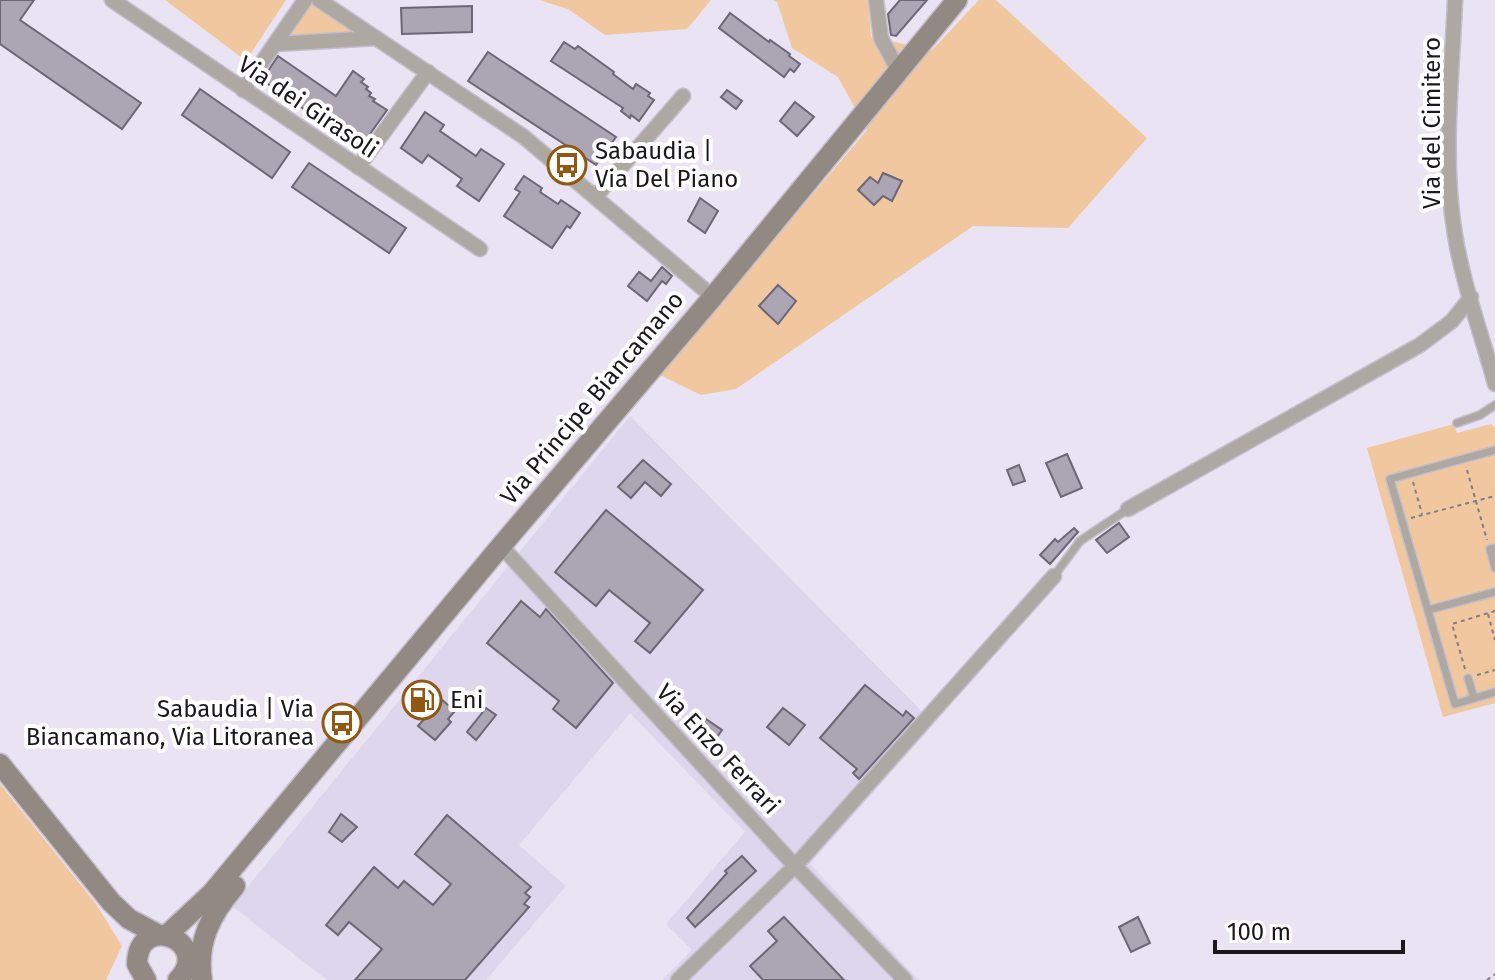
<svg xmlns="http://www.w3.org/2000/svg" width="1495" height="980" viewBox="0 0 1495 980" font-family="'Fira Sans',sans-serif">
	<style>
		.built { fill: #ded6ed }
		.green { fill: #f1c79f }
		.building { fill: #aba5b4; stroke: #6c6675; stroke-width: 2 }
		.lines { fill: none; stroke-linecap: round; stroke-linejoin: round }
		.lane-casing { stroke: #c4becc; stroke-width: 10 }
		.street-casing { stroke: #c4becc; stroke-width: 17 }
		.secondary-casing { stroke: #c4becc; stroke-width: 23 }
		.path { stroke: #817d88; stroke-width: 2; stroke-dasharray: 4 4; stroke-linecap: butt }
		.lane { stroke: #aea8a2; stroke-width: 7 }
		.street { stroke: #aea8a2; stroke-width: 14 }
		.secondary { stroke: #928a82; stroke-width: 20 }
		.labels { text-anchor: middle; stroke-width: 8; stroke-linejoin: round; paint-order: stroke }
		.street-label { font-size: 24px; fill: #1a181d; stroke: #fff }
		.poi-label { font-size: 24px; fill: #1a181d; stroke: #fff; text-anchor: start }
	</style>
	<rect width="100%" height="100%" fill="#e9e3f3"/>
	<polygon class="built" points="630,416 934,724 810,864 919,980 662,980 692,950 666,924 745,832 630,713 519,845 566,886 486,980 327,980 232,906"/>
	<g class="green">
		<polygon points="165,0 286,0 246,61"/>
		<polygon points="539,0 711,0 687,29 605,35 568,9"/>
		<polygon points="773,0 868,0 871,37 932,50 979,0 996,0 1147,138 1068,228 973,226 736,389 701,395 660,375 867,130 838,77 792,48 777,2"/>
		<polygon points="311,4 354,31 288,36"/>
		<polygon points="1454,424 1457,433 1491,424 1495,428 1495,703 1443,717 1367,448"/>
		<polygon points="0,784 96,904 122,946 106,980 0,980"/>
	</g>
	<g class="building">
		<polygon points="0,0 34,0 20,20 141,103 122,129 0,44"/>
		<polygon points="900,0 927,0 896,36 891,35 888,14"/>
		<polygon points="472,6 472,32 402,34 401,8"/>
		<polygon points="730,13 769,42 770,40 790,54 789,56 800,64 794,72 790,69 784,77 719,28"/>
		<polygon points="564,42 575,49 578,46 614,72 613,74 633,89 636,84 650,93 648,96 654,100 639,121 631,115 630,118 621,111 623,108 551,61"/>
		<polygon points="488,52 616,137 596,165 468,81"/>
		<polygon points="278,56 336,96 353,71 364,79 361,82 368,87 366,89 371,93 369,96 375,99 373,101 387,110 360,148 262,80"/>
		<polygon points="200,89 290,152 272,178 182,115"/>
		<polygon points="727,90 742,101 736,109 721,97"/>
		<polygon points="795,102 814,117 797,136 780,121"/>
		<polygon points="425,112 444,125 440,131 476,156 481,149 504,164 479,201 457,186 462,179 428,155 422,163 401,148"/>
		<polygon points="309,163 406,228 389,253 292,187"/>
		<polygon points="883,173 902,181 892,201 883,196 874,205 858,190 870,177 878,183"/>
		<polygon points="524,176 542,188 540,192 558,204 561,200 580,213 570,228 567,226 552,248 504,216 520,192 515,189"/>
		<polygon points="700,198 718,211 705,233 688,221"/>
		<polygon points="662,267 672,276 666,284 662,281 647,301 628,286 639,272 651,281"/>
		<polygon points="778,285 796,301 778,324 759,306"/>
		<polygon points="1067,454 1082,488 1061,497 1046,463"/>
		<polygon points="643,460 671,484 661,496 645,482 631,498 618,487"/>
		<polygon points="1019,465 1025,481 1013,485 1007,470"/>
		<polygon points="606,510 703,590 650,653 635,641 650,623 609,590 596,606 555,572"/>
		<polygon points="1119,523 1129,537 1107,553 1096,540"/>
		<polygon points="1074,528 1078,532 1050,564 1040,555 1055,539 1058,542"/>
		<polygon points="521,601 540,617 546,609 613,683 576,728 553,709 559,701 487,643"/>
		<polygon points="416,684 438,703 441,699 455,711 448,719 451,722 435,740 418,726 427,716 405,697"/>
		<polygon points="865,685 903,716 906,711 914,718 859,779 853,773 857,769 820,738"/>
		<polygon points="486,708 496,715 476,740 467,732"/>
		<polygon points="783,708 805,725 789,745 767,727"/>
		<polygon points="706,719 722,730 710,747 701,740 704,736 698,731"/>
		<polygon points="341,814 357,827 342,842 329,832"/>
		<polygon points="447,815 531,887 525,893 530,897 524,904 529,907 465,980 355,980 382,949 349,922 338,935 326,925 374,867 398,888 404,881 433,905 451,884 415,854"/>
		<polygon points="742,856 756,871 695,927 687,918 727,873 725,871"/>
		<polygon points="784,917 844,980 763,980 750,966 777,941 768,931"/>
		<polygon points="1138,917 1150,943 1131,952 1119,927"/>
	</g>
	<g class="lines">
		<g class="lane-casing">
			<g id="lane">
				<polyline points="1457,423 1480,415 1495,405"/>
				<polyline points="1495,450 1390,479 1455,704 1495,692"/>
				<polyline points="1495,548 1490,549 1495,568"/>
				<polyline points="1054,576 1080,541 1128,509"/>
				<polyline points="1428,610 1495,592"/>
				<polyline points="1468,678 1474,698"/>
			</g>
		</g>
		<g class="street-casing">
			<g id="street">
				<polyline points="112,0 480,249"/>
				<polyline points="319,0 524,137 713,297"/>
				<polyline points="876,0 881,38 898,70"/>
				<path d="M1455 0C1452 77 1442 158 1455 235 1463 285 1482 335 1495 384"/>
				<polyline points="275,44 376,38"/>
				<polyline points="243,90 305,0"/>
				<polyline points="358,167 428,72"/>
				<polyline points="596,196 683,96"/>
				<polyline points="1128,509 1420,345 1452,321 1471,297"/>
				<polyline points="501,546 795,866 905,980"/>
				<polyline points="678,980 795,866 1054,576"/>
			</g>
		</g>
		<g class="secondary-casing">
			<g id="secondary">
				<polyline points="0,764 111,902 129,919 159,935"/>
				<polyline points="167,935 212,893 501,546 713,297 957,0"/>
				<path d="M146 980 137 964C138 910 214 942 178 980"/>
				<path d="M202 980C196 942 211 914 235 886"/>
			</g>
		</g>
		<g class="path">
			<polyline points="1467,470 1487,540"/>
			<polyline points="1413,482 1422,514"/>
			<polyline points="1411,518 1495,496"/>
			<polyline points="1488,614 1495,640"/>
			<polyline points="1465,669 1452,624 1495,611"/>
			<polyline points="1477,675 1495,670"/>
			<polyline points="1487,980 1495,974"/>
		</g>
		<use href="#lane" class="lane"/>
		<use href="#street" class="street"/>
		<use href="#secondary" class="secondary"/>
	</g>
	<defs>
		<g id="bus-ring" transform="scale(2)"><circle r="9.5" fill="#fff" stroke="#915812" stroke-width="1.5"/><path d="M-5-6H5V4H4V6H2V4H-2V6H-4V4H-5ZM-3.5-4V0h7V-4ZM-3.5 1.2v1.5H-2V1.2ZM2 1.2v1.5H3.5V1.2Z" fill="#915812"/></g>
		<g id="fuel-ring" transform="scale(2)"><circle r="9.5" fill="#fff" stroke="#915812" stroke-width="1.5"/><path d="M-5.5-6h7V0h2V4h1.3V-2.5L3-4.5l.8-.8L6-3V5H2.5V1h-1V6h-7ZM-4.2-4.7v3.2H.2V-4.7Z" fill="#915812"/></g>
	</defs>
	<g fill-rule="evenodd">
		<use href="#bus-ring" x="567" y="165"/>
		<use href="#fuel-ring" x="422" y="700"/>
		<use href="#bus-ring" x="342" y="723"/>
	</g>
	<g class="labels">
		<g class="street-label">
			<text transform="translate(308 107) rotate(34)" y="8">Via dei Girasoli</text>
			<text transform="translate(1432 123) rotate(-90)" y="8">Via del Cimitero</text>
			<text transform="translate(592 398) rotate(-50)" y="8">Via Principe Biancamano</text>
			<text transform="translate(718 749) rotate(47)" y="8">Via Enzo Ferrari</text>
		</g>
		<g class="poi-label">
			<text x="595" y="159">Sabaudia |<tspan x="595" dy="28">Via Del Piano</tspan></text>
			<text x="450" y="708">Eni</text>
			<text x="314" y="717" text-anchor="end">Sabaudia | Via<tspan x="314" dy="28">Biancamano, Via Litoranea</tspan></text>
		</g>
	</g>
	<path d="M1215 940v12h188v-12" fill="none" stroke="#1a181d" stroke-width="4"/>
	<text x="1227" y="940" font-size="24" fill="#1a181d" stroke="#ffffff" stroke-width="6" paint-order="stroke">100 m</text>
</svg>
